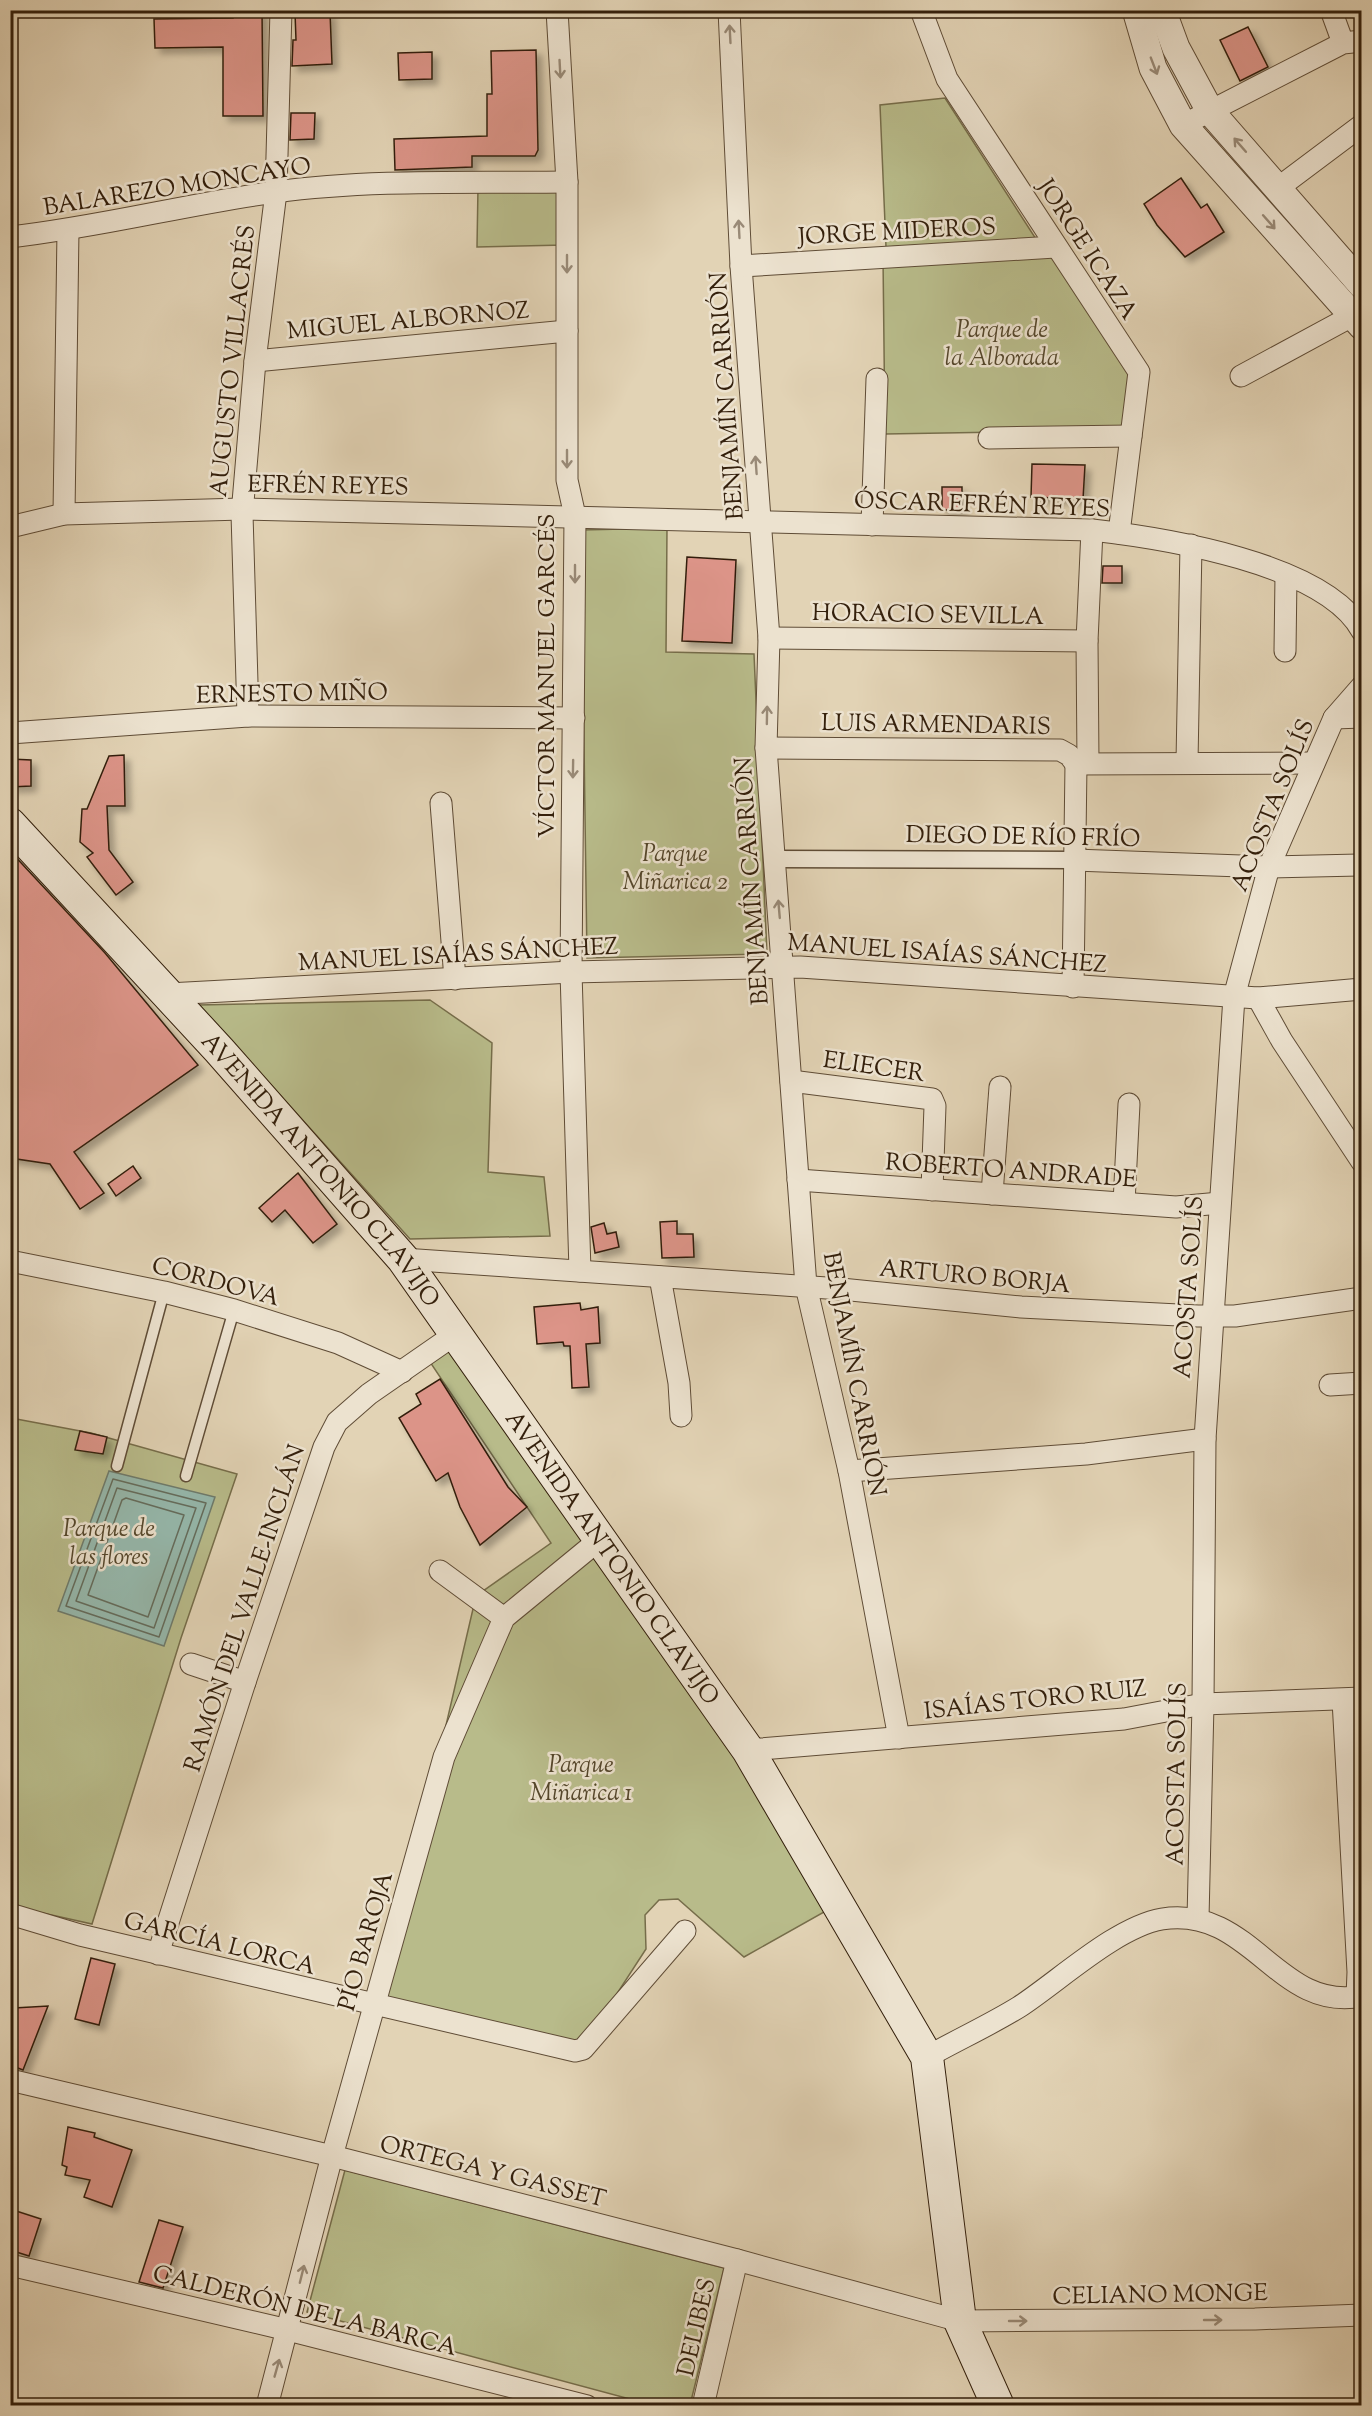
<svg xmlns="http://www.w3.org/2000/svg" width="1372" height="2416" viewBox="0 0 1372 2416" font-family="'Sorts Mill Goudy',serif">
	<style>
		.green { fill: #b8bb8a; stroke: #766d4a; stroke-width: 1.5 }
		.water { fill: #95b8ac; stroke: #6e7b6c; stroke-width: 1.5 }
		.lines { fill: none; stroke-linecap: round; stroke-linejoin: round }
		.shore { stroke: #646c5c; stroke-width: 1.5 }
		.building { fill: #dc9488; stroke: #331f0b; stroke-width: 1.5; filter: url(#shadow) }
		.service-casing { stroke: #5f4c36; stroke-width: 13 }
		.pedestrian-casing { stroke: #5f4c36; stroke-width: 19 }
		.minor-casing { stroke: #5f4c36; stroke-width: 23 }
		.tertiary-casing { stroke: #5f4c36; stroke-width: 29 }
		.secondary-casing { stroke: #331f0b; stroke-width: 34 }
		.service { stroke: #ece2cf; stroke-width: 10 }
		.pedestrian { stroke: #ece2cf; stroke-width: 16 }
		.minor { stroke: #ece2cf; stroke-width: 21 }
		.tertiary { stroke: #ece2cf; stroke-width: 27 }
		.secondary { stroke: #ece2cf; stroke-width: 32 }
		.oneway { stroke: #998a77 }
		.labels { text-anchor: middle; stroke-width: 5; stroke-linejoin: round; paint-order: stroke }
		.street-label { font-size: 24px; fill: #331f0b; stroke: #ece2cf }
		.park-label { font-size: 24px; font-style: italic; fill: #54462b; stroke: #ece2cf }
	</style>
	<defs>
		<filter id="shadow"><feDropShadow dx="5.5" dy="5.5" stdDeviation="3" flood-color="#0004"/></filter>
	</defs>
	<rect width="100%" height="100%" fill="#e2d3b5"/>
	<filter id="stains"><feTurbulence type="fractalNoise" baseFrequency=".00333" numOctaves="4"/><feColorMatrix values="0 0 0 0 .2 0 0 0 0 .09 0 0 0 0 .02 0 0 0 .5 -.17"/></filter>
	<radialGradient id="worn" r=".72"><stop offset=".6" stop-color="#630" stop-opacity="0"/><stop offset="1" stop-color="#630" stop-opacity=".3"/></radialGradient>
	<g class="green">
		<polygon points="945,98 1036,239 886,247 880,105"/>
		<polygon points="565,184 565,245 477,247 478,187"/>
		<polygon points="1050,254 1130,375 1126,430 885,434 883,257"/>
		<polygon points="667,528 666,652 754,654 767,954 587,958 581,530"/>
		<polygon points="430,1000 492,1043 488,1172 544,1177 550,1236 410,1239 199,1005"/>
		<polygon points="456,1343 653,1621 833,1907 744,1957 678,1899 659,1900 645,1915 646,1949 581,2049 382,2001 476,1596 551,1543 430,1362"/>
		<polygon points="11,1418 91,1433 237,1474 181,1638 92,1924 11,1906"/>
		<polygon points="345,2170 724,2268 690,2405 652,2405 307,2312"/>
	</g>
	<polygon class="water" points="109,1471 215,1497 164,1646 58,1611"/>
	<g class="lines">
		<g class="shore">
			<polygon points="113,1479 206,1503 159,1637 66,1606"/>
			<polygon points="117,1488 196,1508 154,1628 76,1601"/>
			<polygon points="126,1498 184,1515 148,1617 88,1595 122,1500"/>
		</g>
	</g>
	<g class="building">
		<polygon points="233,10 262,10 263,116 223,116 223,47 155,48 154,19 233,18"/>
		<polygon points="295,12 330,12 332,64 292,66 293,40 296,40"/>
		<polygon points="1248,27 1268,67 1240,81 1220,40"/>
		<polygon points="536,50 538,150 535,156 472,156 472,167 395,170 394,139 487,136 487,94 492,94 491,51"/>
		<polygon points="432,52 432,79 399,80 398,53"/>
		<polygon points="291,113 315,113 314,139 290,140"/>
		<polygon points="1181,178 1201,208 1207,204 1224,232 1185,257 1157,225 1144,204"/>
		<polygon points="1032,464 1085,465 1083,499 1031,497"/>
		<rect x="942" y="487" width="20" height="23"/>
		<polygon points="687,557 736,560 732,643 682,641"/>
		<polygon points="1103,566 1122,566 1122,583 1102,583"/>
		<polygon points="124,755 125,806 107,806 109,850 133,882 116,895 87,857 93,853 80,842 82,809 87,809 109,756"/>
		<polygon points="10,759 31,760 31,786 10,787"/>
		<polygon points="10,851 105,953 198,1065 74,1152 104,1193 80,1209 50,1164 10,1158"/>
		<polygon points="133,1166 141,1178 116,1196 108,1184"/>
		<polygon points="298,1173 337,1224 313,1243 285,1210 272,1222 259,1208"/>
		<polygon points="677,1221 677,1234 693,1234 694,1257 662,1258 660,1222"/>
		<polygon points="604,1223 607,1234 616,1232 619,1247 595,1253 591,1227"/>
		<polygon points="580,1303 581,1310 598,1307 600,1343 586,1344 589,1387 572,1388 570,1346 564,1346 563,1342 537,1344 534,1307"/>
		<polygon points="440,1379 508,1487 527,1507 480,1545 460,1507 448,1473 436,1481 399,1418 421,1404 416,1394"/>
		<polygon points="80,1431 107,1437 103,1454 75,1450"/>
		<polygon points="91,1958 115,1964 99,2025 75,2019"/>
		<polygon points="48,2006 23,2070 10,2065 10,2017 14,2008"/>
		<polygon points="68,2127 95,2133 94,2137 132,2150 112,2207 84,2197 90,2180 65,2175 67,2167 62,2165"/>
		<polygon points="10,2209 41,2219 29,2256 10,2250"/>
		<polygon points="159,2220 183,2227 163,2288 139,2282"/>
	</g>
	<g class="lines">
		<g class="service-casing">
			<g id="service">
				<polyline points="117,1466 164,1292"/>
				<polyline points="186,1476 234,1310"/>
			</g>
		</g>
		<g class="pedestrian-casing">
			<polyline id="pedestrian" points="775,859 1074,860"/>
		</g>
		<g class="minor-casing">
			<g id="minor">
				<polyline points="557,10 567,182 567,480 575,516 571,972 580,1271"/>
				<polyline points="729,10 741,266 769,638 766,748 806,1286 849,1471 899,1738"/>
				<polyline points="921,10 947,79 1139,372 1119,533"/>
				<polyline points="1331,10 1343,43"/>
				<polyline points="1183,125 1343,43 1362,41"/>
				<polyline points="1278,188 1362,125"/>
				<path d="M10 237C100 227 187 204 275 192 371 179 470 183 567 182"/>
				<polyline points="741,266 1055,247"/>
				<polyline points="255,361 567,331"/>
				<polyline points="1241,376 1352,316"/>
				<polyline points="989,438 1131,436"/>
				<polyline points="64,514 68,230"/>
				<polyline points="872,525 877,379"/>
				<path d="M10 527 64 514 242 509 1092 530C1163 538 1325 563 1362 631"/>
				<polyline points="769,638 1087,641"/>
				<polyline points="1285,651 1286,576"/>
				<polyline points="248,716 242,514 255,361 276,192 281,10"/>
				<polyline points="1334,718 1362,717"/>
				<polyline points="10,733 248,716 574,718"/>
				<polyline points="766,748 1060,750 1069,755 1076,764 1314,763"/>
				<polyline points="1187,762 1191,545"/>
				<polyline points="1088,763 1087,641 1092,530"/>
				<polyline points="441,803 455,979"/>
				<polyline points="1074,860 1269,867 1359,865"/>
				<polyline points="1073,987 1076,764"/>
				<polyline points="168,994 571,972 800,967 1258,998 1362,989"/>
				<polyline points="1258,998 1282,1041 1362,1162"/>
				<polyline points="791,1081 932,1099 935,1106 932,1190"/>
				<polyline points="798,1180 1176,1207 1220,1203"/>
				<polyline points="992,1194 1000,1087"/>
				<polyline points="1124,1203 1129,1104"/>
				<polyline points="403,1259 841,1289 1021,1307 1198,1316 1235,1316 1362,1298"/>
				<polyline points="10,1261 164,1292 234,1310 338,1343 402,1372"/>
				<polyline points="660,1277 679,1383 681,1416"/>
				<polyline points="1330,1385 1362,1383"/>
				<polyline points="849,1471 1086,1454 1205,1439"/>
				<polyline points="440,1571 504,1618"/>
				<polyline points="191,1664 245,1682"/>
				<polyline points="1343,1700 1358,1972 1357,1997"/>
				<polyline points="748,1750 1124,1719 1203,1704 1362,1698"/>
				<polyline points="10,1914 80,1935 575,2051 583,2049 685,1931"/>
				<polyline points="1198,1919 1203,1704 1205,1439 1234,997 1269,867 1334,718 1362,686"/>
				<polyline points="158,1954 245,1682 324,1447 337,1422 369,1394 457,1333"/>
				<path d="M927 2057C957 2040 990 2025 1019 2007 1059 1981 1116 1927 1162 1919 1252 1905 1277 2013 1362 1996"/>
				<polyline points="10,2080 332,2156 737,2260 960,2321 1255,2319 1362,2315"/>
				<polyline points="10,2265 288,2330 587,2406"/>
				<polyline points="267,2406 332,2156 444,1757 504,1618 599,1540"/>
				<polyline points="703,2406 737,2260"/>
			</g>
		</g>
		<g class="tertiary-casing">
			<g id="tertiary">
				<polyline points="1136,10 1153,68 1183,125 1362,326"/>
				<polyline points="1162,10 1176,48 1210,111 1362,285"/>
			</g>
		</g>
		<g class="secondary-casing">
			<g id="secondary">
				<path id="s1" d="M10 824 219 1050 403 1259 748 1750 927 2057 960 2321 998 2406"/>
			</g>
		</g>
		<use href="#service" class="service"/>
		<use href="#pedestrian" class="pedestrian"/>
		<use href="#minor" class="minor"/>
		<use href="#tertiary" class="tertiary"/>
		<use href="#secondary" class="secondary"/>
	</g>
	<defs><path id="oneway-shaft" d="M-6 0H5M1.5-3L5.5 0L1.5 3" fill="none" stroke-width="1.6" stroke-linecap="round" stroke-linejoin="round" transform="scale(1.5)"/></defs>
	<g class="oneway">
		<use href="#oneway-shaft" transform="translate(730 34) rotate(-93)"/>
		<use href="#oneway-shaft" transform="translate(1154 66) rotate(69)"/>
		<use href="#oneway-shaft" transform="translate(560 69) rotate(87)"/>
		<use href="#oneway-shaft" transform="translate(1240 145) rotate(-131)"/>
		<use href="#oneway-shaft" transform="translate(1269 222) rotate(49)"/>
		<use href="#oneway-shaft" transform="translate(739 229) rotate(-93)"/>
		<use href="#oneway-shaft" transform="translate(567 264) rotate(90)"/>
		<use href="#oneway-shaft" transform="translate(567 459) rotate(90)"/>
		<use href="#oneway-shaft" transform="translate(756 465) rotate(-94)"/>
		<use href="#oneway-shaft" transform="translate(575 574) rotate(90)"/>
		<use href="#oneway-shaft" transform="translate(767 715) rotate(-89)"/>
		<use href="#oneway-shaft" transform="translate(573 769) rotate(91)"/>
		<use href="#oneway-shaft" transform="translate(779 909) rotate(-95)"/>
		<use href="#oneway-shaft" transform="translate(302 2274) rotate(-76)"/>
		<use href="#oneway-shaft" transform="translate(1213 2320)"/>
		<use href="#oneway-shaft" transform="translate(1018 2321)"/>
		<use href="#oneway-shaft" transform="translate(277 2368) rotate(-74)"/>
	</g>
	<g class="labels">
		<g class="street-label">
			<text transform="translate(177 186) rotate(-9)" y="8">BALAREZO MONCAYO</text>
			<text transform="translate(897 231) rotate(-3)" y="8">JORGE MIDEROS</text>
			<text transform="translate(1088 249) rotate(57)" y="8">JORGE ICAZA</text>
			<text transform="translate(408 320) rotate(-5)" y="8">MIGUEL ALBORNOZ</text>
			<text transform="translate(232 361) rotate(-84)" y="8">AUGUSTO VILLACRÉS</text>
			<text transform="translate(726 396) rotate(-94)" y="8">BENJAMÍN CARRIÓN</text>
			<text transform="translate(328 485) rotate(1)" y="8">EFRÉN REYES</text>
			<text transform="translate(982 504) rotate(2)" y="8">ÓSCAR EFRÉN REYES</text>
			<text transform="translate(928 614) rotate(1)" y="8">HORACIO SEVILLA</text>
			<text transform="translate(546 676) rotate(-90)" y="8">VÍCTOR MANUEL GARCÉS</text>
			<text transform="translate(292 693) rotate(-1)" y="8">ERNESTO MIÑO</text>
			<text transform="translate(936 724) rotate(1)" y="8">LUIS ARMENDARIS</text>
			<text transform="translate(1272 805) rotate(-68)" y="8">ACOSTA SOLÍS</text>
			<text transform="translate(1023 836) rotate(1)" y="8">DIEGO DE RÍO FRÍO</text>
			<text transform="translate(751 881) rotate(-94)" y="8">BENJAMÍN CARRIÓN</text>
			<text transform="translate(947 953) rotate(4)" y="8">MANUEL ISAÍAS SÁNCHEZ</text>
			<text transform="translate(458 954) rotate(-3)" y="8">MANUEL ISAÍAS SÁNCHEZ</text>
			<text transform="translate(874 1066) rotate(8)" y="8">ELIECER</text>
			<text dy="8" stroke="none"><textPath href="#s1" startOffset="465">AVENIDA ANTONIO CLAVIJO</textPath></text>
			<text transform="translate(1011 1170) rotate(4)" y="8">ROBERTO ANDRADE</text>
			<text transform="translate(975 1276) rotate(5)" y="8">ARTURO BORJA</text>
			<text transform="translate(216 1281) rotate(15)" y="8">CORDOVA</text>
			<text transform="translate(1188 1287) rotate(-86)" y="8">ACOSTA SOLÍS</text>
			<text transform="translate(855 1374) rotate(79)" y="8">BENJAMÍN CARRIÓN</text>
			<text dy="8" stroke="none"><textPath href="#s1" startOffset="951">AVENIDA ANTONIO CLAVIJO</textPath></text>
			<text transform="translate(244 1608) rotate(-72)" y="8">RAMÓN DEL VALLE-INCLÁN</text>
			<text transform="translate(1035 1699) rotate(-6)" y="8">ISAÍAS TORO RUIZ</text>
			<text transform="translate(1176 1774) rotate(-89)" y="8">ACOSTA SOLÍS</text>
			<text transform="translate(365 1941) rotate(-74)" y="8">PÍO BAROJA</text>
			<text transform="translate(220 1943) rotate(14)" y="8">GARCÍA LORCA</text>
			<text transform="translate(493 2171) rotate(14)" y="8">ORTEGA Y GASSET</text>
			<text transform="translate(1160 2294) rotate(-1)" y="8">CELIANO MONGE</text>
			<text transform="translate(305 2310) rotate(14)" y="8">CALDERÓN DE LA BARCA</text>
			<text transform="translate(696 2327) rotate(-77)" y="8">DELIBES</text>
		</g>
		<g class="park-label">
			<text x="1002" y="337">Parque de<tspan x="1002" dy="28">la Alborada</tspan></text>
			<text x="675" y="861">Parque<tspan x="675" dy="28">Miñarica 2</tspan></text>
			<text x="109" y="1536">Parque de<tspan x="109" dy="28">las flores</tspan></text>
			<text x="581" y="1772">Parque<tspan x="581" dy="28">Miñarica 1</tspan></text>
		</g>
	</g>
	<rect width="1372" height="2416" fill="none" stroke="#e2d3b5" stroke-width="36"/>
	<rect x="12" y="12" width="1348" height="2392" fill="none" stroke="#331f0b" stroke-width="3"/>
	<rect x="18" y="18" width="1336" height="2380" fill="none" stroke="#331f0b" stroke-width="1.5"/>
	<rect width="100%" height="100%" filter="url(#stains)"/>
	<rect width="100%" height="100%" fill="url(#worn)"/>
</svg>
